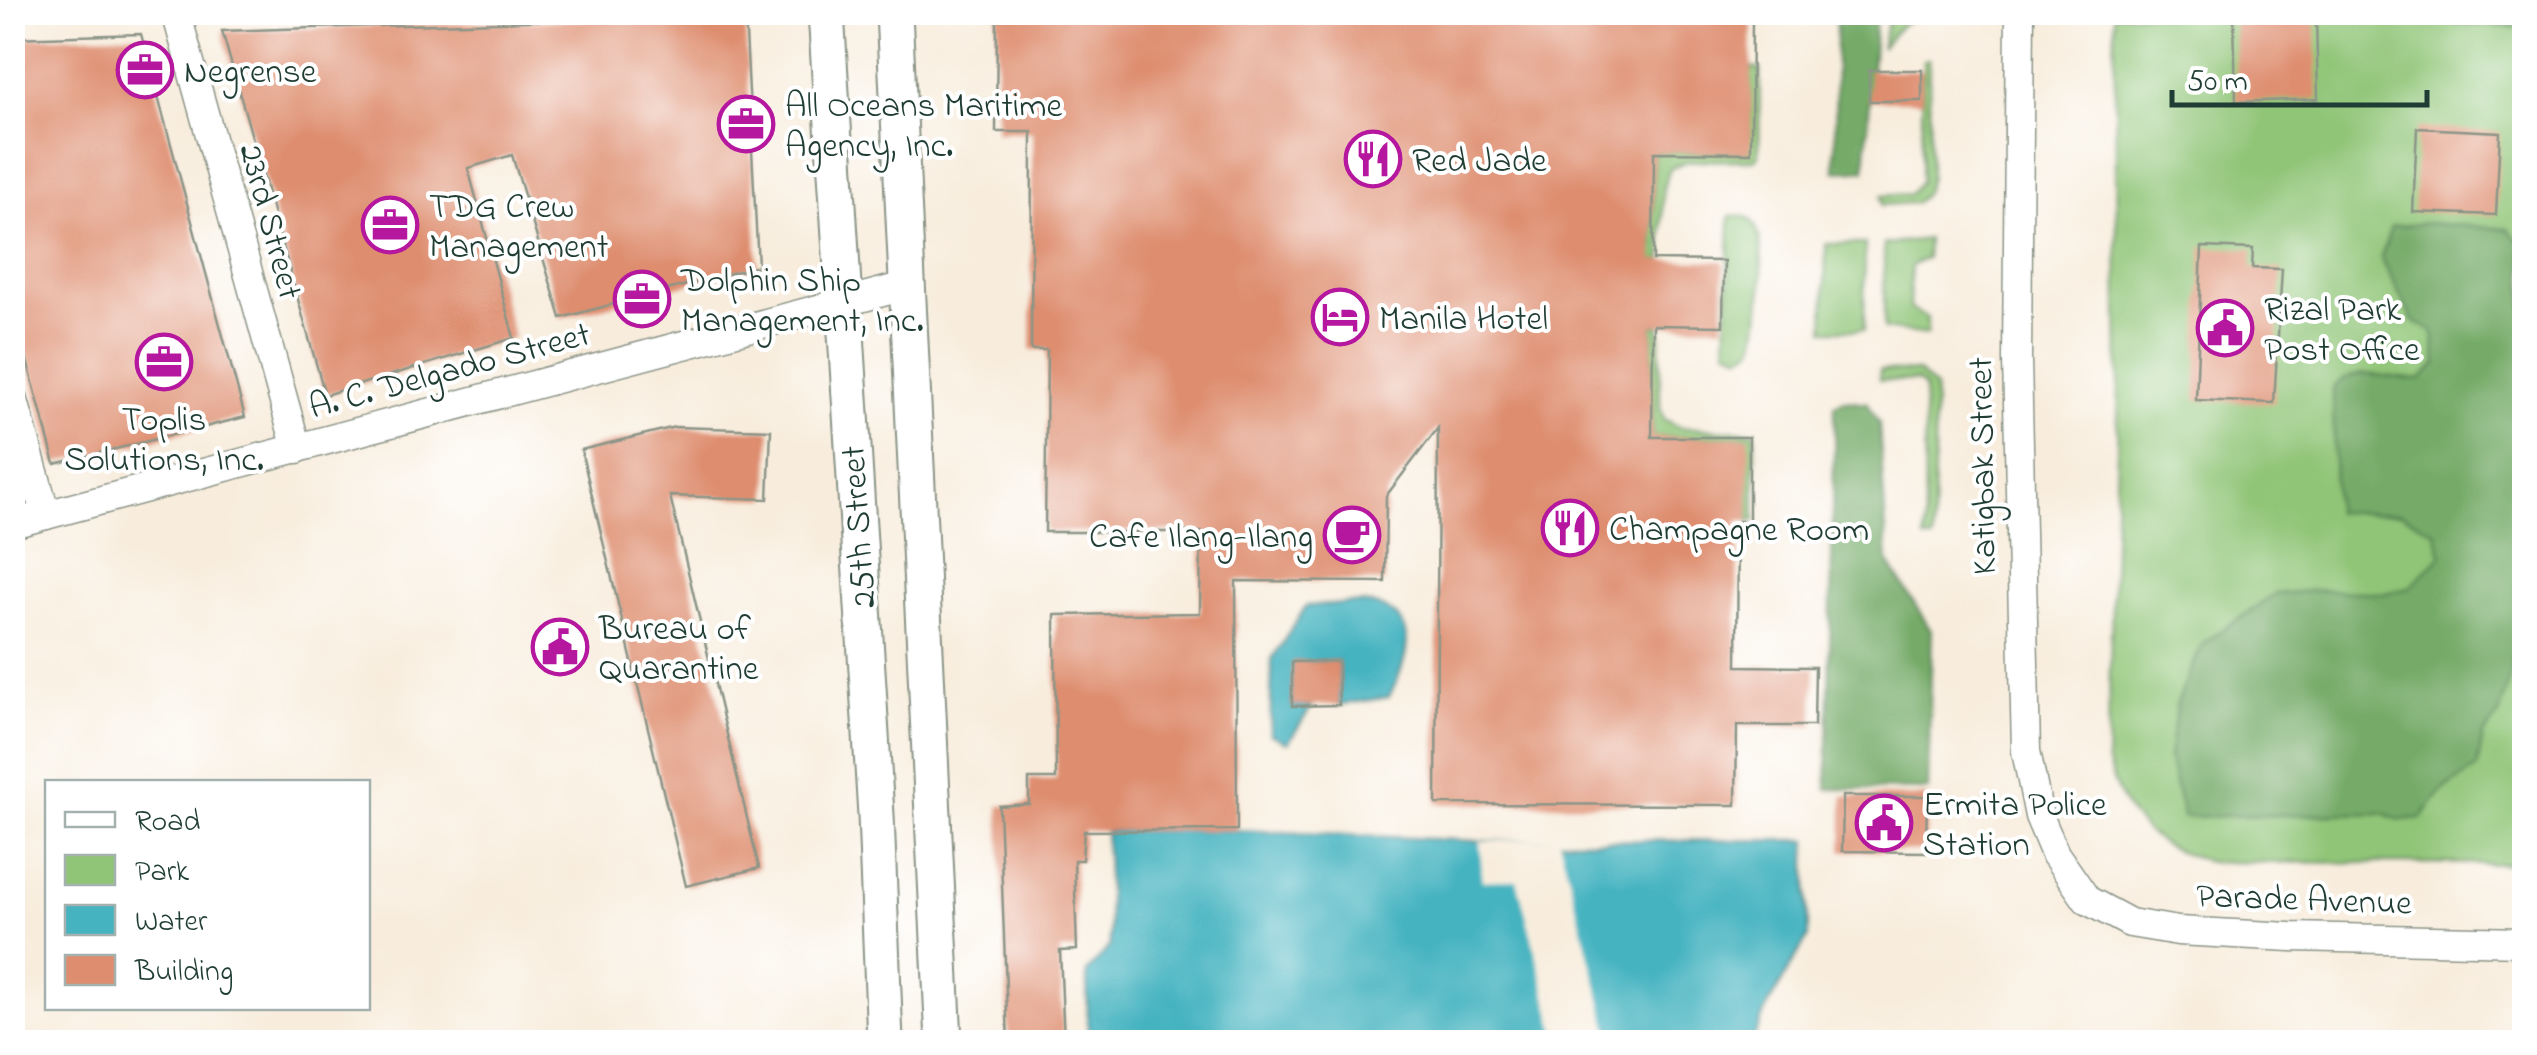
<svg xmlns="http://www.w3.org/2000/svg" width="2537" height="1055" viewBox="0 0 2537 1055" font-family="'Indie Flower',sans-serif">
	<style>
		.green { fill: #90c577; stroke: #588156; stroke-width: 2.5 }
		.forest { fill: #74aa68; stroke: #4a744e; stroke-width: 2.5 }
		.water { fill: #45b3c0; stroke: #32787a; stroke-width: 2.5 }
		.pier { fill: #f8eddd }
		.building { fill: #de8d6e }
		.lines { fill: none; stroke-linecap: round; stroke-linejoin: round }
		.minor-casing { stroke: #8c9588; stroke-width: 31 }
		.tertiary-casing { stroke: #8c9588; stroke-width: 39 }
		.minor { stroke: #fff; stroke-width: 28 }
		.tertiary { stroke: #fff; stroke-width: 35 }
		.labels { text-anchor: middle; stroke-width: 8; stroke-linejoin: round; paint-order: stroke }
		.poi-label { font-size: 35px; fill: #1f3d34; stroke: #fff; text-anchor: start }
		.street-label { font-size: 35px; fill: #1f3d34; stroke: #fff }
	</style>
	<rect width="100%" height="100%" fill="#fff"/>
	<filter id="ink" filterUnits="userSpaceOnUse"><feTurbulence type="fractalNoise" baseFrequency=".01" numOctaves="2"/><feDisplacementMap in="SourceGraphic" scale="20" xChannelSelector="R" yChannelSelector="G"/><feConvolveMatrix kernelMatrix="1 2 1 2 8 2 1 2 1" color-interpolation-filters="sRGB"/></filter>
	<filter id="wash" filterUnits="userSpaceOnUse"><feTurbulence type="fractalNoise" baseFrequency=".0048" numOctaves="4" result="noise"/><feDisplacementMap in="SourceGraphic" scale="40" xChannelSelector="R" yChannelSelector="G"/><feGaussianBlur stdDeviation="2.25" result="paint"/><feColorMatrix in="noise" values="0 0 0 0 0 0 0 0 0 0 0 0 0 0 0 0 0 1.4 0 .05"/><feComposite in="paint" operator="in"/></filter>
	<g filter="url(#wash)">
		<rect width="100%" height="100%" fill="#f8eddd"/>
		<g class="green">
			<polygon points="1901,12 1925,13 1902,24 1881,48 1888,21"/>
			<path d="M2114 13H2524V864L2214 862C2154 851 2122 819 2107 760L2119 387Z"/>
			<polygon points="1929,59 1930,177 1925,192 1915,203 1882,205 1881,196 1910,194 1921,181 1923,61"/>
			<polygon points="1751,67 1760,69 1759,156 1754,160 1688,161 1670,168 1663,188 1662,260 1653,261 1654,152 1750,153"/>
			<path d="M1730 216C1738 216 1746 214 1752 221 1769 241 1761 323 1754 347L1742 355 1726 349Z"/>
			<polygon points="1927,239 1926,258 1911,266 1909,308 1927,318 1927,335 1884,329 1884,244"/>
			<polygon points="1826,244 1865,244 1864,330 1824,330"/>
			<polygon points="1660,325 1660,406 1664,419 1680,427 1755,432 1755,521 1749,521 1748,437 1652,437 1653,326"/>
			<polygon points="1880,370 1918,372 1935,388 1933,540 1925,540 1924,387 1916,381 1880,380"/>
		</g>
		<g class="forest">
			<polygon points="1836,13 1876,13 1865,170 1835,171"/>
			<polygon points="2304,13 2524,13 2524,28"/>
			<path d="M2427 223 2508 229 2522 244 2524 256V527L2519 630 2506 692 2499 715 2483 736 2477 768 2442 791 2421 818 2400 820 2383 813 2183 817 2169 757 2177 703 2203 643 2276 594 2321 590 2386 593 2409 588 2442 555 2436 532 2401 514 2335 512 2333 388C2353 363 2392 380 2420 380L2437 364 2433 331 2413 321 2381 258 2391 227Z"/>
			<polygon points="1844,400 1868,403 1879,423 1888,561 1932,632 1928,790 1827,789 1835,405"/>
		</g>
		<g class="water">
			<path d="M1361 603C1424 610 1410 657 1389 697L1339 705 1338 661 1293 662 1292 706H1312L1288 743 1270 734 1272 659 1306 606Z"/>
			<polygon points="1237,830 1480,841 1807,840 1808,937 1765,1011 1752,1042 1088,1042 1087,972 1110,946 1105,831"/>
		</g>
		<polygon class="pier" points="1559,839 1612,1042 1559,1042 1517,880 1482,881 1480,841"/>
		<g id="blocks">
			<g class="building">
				<polygon points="997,12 1752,12 1751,153 1654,152 1653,260 1724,261 1723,326 1653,325 1652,437 1749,437 1749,521 1738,521 1737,666 1815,667 1814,726 1737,726 1736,805 1436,804 1438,428 1386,496 1385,582 1236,581 1237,830 1084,831 1082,860 1074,860 1077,950 1060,951 1064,1042 1008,1042 999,806 1029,804 1029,779 1056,779 1055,615 1200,613 1201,532 1045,532 1047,350 1031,350 1032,132 996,132"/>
				<polygon points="745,14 758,266 561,318 512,155 468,168 514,338 325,395 222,31"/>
				<polygon points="2316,16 2318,99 2236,102 2234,18"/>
				<polygon points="141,34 245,417 55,464 12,305 12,38"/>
				<rect x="1869" y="70" width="53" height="31"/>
				<polygon points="2417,128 2500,132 2496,215 2413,212"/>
				<polygon points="2202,247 2253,249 2252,268 2282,269 2274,403 2196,400"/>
				<polygon points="675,427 771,430 768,499 670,496 759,868 686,886 581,450"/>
				<polygon points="1338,661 1339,705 1292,706 1292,662"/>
				<polygon points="1843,796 1927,796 1926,852 1842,851"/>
			</g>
		</g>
	</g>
	<g filter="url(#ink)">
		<use href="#blocks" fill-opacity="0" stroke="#8c9588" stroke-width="2.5"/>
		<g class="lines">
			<g class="minor-casing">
				<g id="minor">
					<polyline points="176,12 297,449"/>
					<polyline points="2020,12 2017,359 2026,751 2039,816 2055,854 2087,900 2130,923 2178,931 2291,937 2524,942"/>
					<polyline points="12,394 46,515"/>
					<polyline points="12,524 905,286"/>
				</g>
			</g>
			<g class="tertiary-casing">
				<g id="tertiary">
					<polyline points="826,12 876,815 885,1042"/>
					<polyline points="894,12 944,1042"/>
				</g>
			</g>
			<use href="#minor" class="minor"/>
			<use href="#tertiary" class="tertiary"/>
		</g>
	</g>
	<defs>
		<g id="office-ring" transform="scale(2.875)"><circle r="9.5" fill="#fff" stroke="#b5179e" stroke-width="1.5"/><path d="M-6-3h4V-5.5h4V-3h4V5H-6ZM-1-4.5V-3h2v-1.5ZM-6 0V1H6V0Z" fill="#b5179e"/></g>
		<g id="restaurant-ring" transform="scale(2.875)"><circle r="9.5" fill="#fff" stroke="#b5179e" stroke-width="1.5"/><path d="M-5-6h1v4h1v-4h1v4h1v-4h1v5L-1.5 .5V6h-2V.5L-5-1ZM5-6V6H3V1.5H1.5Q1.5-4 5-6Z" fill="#b5179e"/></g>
		<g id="hotel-ring" transform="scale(2.875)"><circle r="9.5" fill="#fff" stroke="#b5179e" stroke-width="1.5"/><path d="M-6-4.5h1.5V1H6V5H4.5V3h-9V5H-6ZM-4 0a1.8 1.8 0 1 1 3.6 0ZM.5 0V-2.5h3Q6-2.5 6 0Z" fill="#b5179e"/></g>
		<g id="civic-ring" transform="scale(2.875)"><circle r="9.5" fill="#fff" stroke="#b5179e" stroke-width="1.5"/><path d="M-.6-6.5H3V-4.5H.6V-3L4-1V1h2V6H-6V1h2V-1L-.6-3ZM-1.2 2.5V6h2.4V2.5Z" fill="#b5179e"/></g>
		<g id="cafe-ring" transform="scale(2.875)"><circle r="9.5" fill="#fff" stroke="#b5179e" stroke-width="1.5"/><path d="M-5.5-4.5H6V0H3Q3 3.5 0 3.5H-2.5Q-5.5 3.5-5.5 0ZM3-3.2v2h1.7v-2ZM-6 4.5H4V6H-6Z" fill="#b5179e"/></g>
	</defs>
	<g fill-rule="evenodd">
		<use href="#office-ring" x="145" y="70"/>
		<use href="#office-ring" x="746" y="124"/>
		<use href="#restaurant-ring" x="1373" y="159"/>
		<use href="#office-ring" x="390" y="225"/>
		<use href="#office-ring" x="642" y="299"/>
		<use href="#hotel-ring" x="1340" y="317"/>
		<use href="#civic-ring" x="2225" y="328"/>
		<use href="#office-ring" x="164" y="362"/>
		<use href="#restaurant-ring" x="1570" y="528"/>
		<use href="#cafe-ring" x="1352" y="535"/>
		<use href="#civic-ring" x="560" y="647"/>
		<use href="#civic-ring" x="1884" y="823"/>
	</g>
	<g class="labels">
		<g class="poi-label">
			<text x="184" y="82">Negrense</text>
			<text x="785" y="116">All Oceans Maritime<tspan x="785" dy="40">Agency, Inc.</tspan></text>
			<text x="1412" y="171">Red Jade</text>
			<text x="429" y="217">TDG Crew<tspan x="429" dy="40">Management</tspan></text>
			<text x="681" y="291">Dolphin Ship<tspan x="681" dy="40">Management, Inc.</tspan></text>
			<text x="2264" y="320">Rizal Park<tspan x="2264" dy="40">Post Office</tspan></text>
			<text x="1379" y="329">Manila Hotel</text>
			<text x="164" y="430" text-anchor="middle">Toplis<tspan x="164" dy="40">Solutions, Inc.</tspan></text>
			<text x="1609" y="540">Champagne Room</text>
			<text x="1313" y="547" text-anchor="end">Cafe Ilang-Ilang</text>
			<text x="599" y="639">Bureau of<tspan x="599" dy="40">Quarantine</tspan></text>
			<text x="1923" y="815">Ermita Police<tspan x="1923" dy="40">Station</tspan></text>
		</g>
		<g class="street-label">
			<text transform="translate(272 221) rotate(75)" y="12">23rd Street</text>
			<text transform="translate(449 369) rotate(-15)" y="12">A. C. Delgado Street</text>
			<text transform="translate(1981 466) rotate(-91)" y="12">Katigbak Street</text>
			<text transform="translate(857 527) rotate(-94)" y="12">25th Street</text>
			<text transform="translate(2304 898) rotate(2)" y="12">Parade Avenue</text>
		</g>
	</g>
	<rect width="2537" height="1055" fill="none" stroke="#fff" stroke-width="50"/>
	<rect x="45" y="780" width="325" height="230" fill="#ffffff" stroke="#a5b1ae" stroke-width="2.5"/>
	<rect x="65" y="812" width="50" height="15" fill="#ffffff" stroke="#a5b1ae" stroke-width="2.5"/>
	<text x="135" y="830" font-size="30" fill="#1f3d34">Road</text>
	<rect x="65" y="855" width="50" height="30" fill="#90c577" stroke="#a5b1ae" stroke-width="2.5"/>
	<text x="135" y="880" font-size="30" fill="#1f3d34">Park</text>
	<rect x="65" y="905" width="50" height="30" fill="#45b3c0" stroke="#a5b1ae" stroke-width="2.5"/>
	<text x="135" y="930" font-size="30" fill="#1f3d34">Water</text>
	<rect x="65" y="955" width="50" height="30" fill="#de8d6e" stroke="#a5b1ae" stroke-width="2.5"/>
	<text x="135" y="980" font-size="30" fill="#1f3d34">Building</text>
	<path d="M2172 90v15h255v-15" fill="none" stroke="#1f3d34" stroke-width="5"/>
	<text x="2187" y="90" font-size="30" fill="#1f3d34" stroke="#ffffff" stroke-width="8" paint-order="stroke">50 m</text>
</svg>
